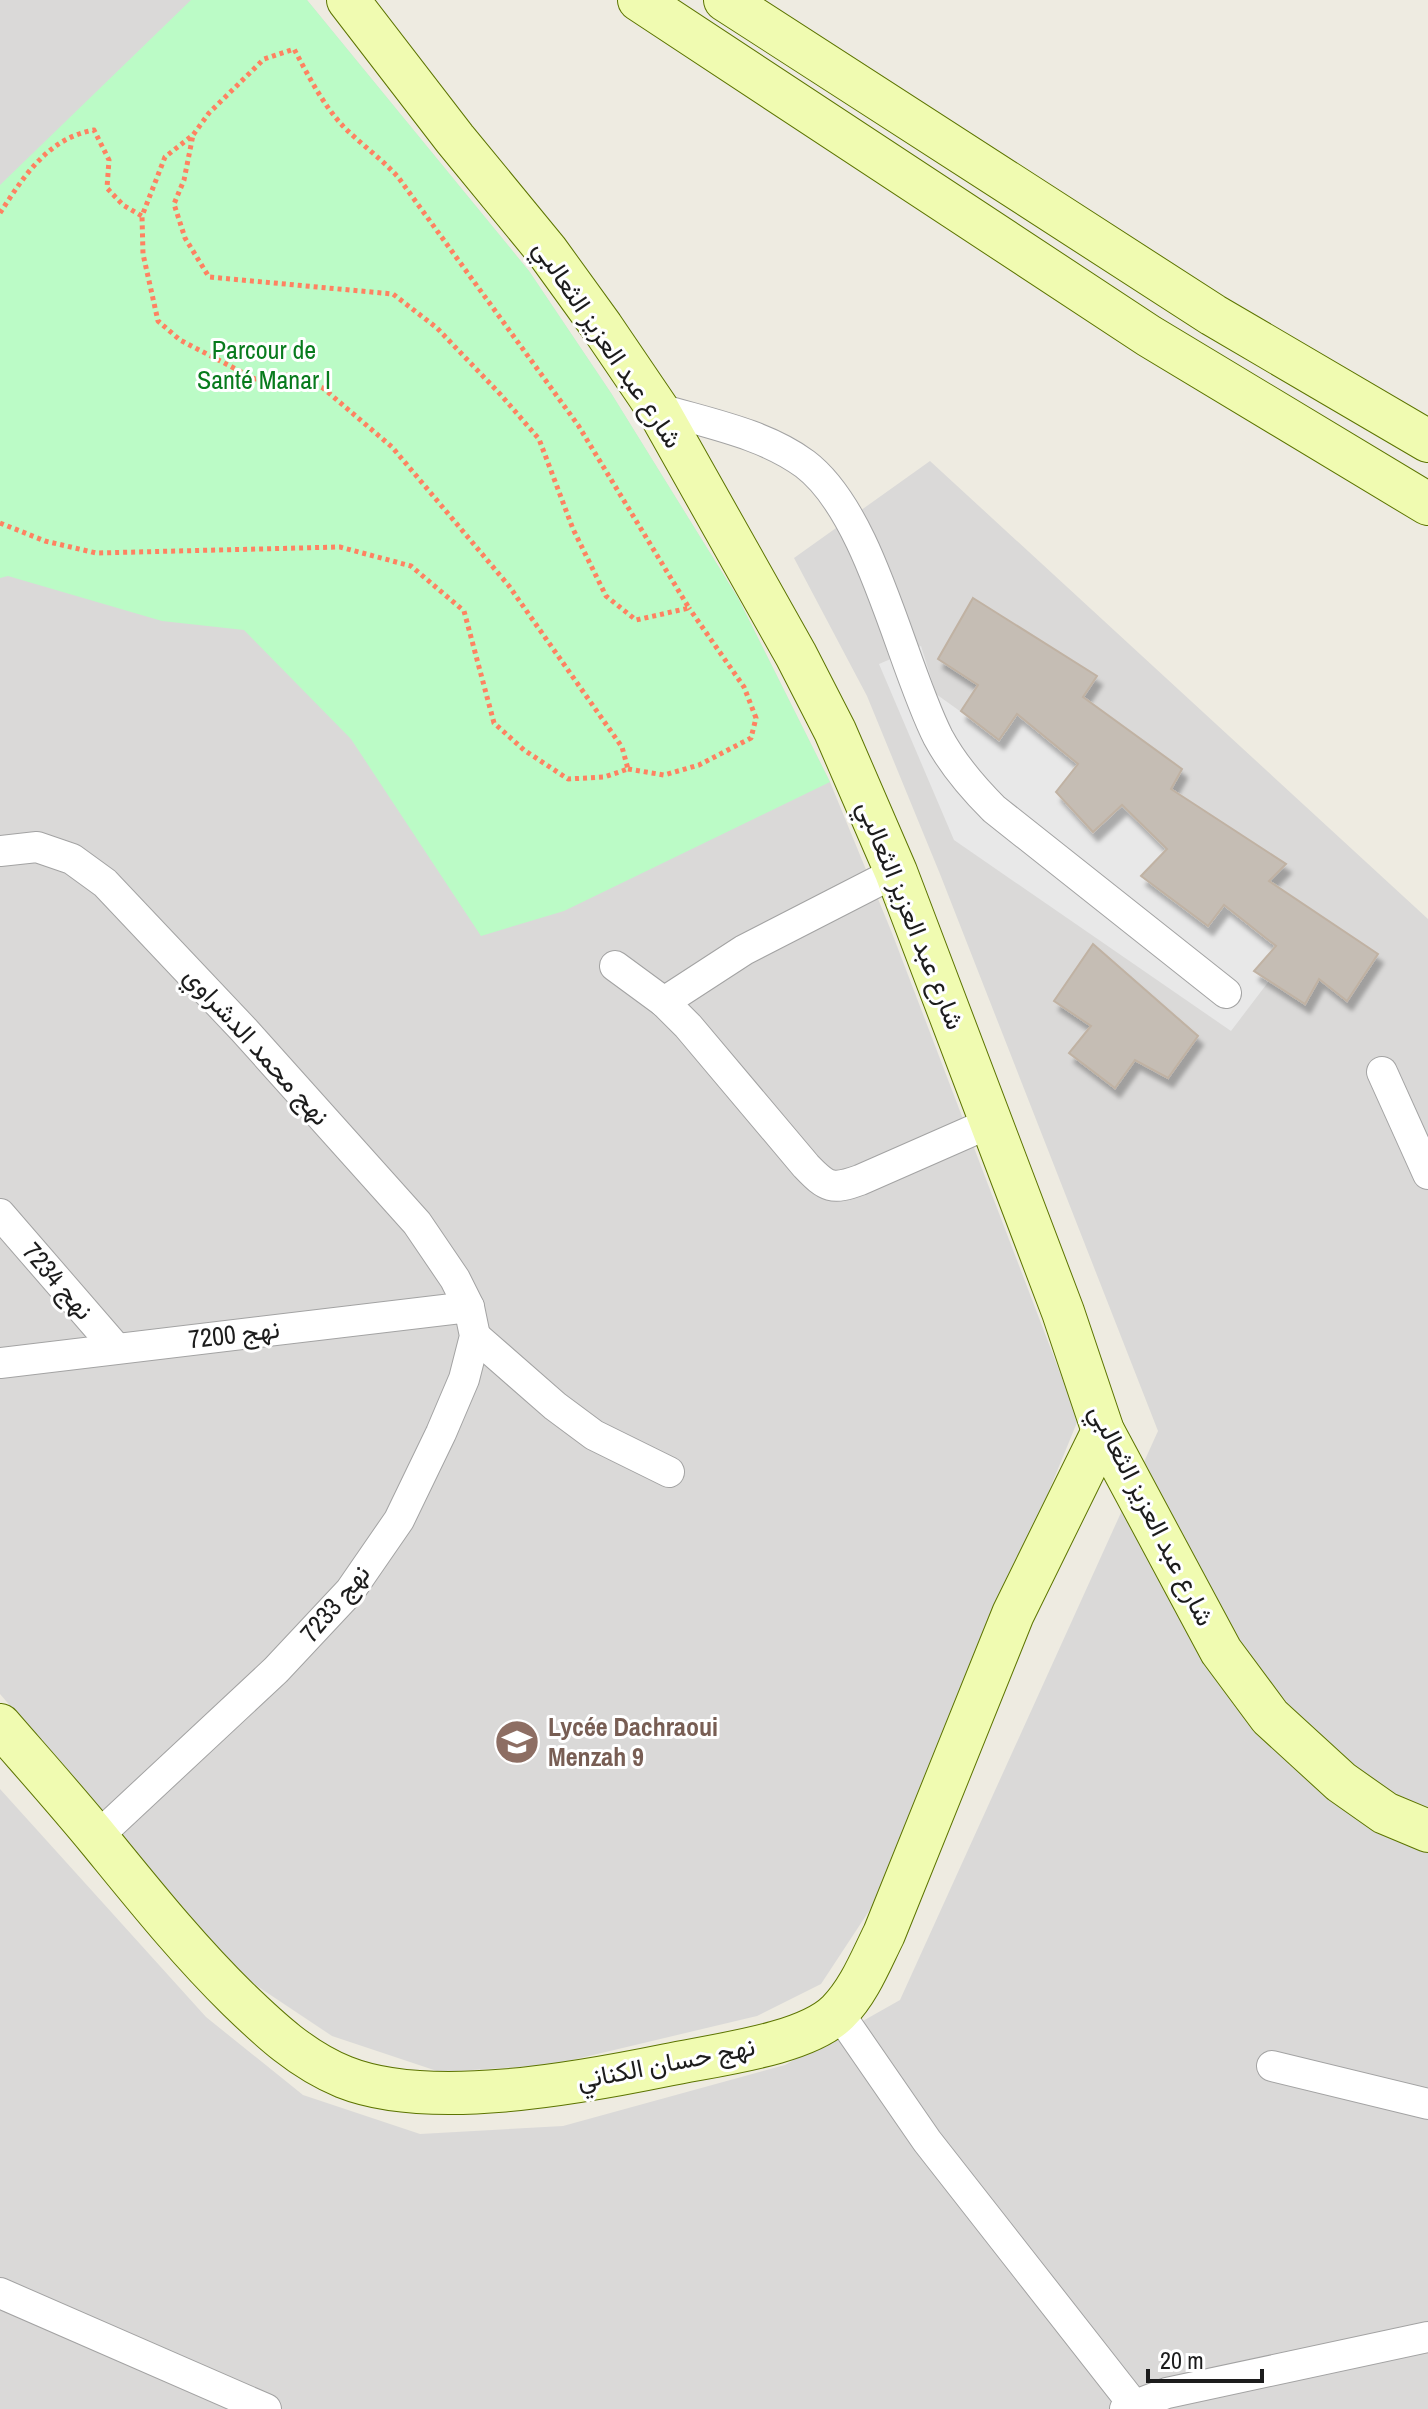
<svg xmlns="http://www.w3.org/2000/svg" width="1428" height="2409" viewBox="0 0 1428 2409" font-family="'Archivo Narrow',Vazirmatn,sans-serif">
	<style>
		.residential { fill: #dad9d8 }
		.park { fill: #bbfbc6 }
		.parking { fill: #e8e8e8 }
		.building { fill: #c5bdb4; stroke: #c0b2a3; stroke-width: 2; filter: url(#shadow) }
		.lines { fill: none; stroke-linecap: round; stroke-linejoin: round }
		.street-casing { stroke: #a3a3a3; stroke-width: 32 }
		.secondary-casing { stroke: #5c7401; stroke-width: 44 }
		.path { stroke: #fe8261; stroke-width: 5; stroke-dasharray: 4 4; stroke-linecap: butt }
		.street { stroke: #fff; stroke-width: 30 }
		.secondary { stroke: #f0fbb1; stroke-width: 42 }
		.labels { text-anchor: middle; stroke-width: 6; stroke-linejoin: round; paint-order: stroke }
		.street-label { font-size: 26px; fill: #1c1c1c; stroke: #fff }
		.park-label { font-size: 26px; fill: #087b1d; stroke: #fff }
		.education-label { font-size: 26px; font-weight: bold; fill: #785e54; stroke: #fff; text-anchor: start }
	</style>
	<defs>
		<filter id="shadow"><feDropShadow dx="5" dy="9" stdDeviation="2" flood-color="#0004"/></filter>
	</defs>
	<rect width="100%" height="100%" fill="#eeebe1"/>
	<g class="residential">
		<polygon points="0,0 307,0 529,271 611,393 738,598 830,782 892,933 1078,1420 890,1879 821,1984 757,2016 551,2065 440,2072 332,2036 242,1976 0,1694"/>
		<polygon points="930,461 1428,919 1428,2409 0,2409 0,1789 206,2017 303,2095 420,2134 563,2126 785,2065 900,2000 1158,1431 940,874 867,696 794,558"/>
	</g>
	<polygon class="park" points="191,0 307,0 529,271 611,393 738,598 830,782 564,911 481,936 351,739 244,630 162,621 8,576 0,578 0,185"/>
	<polygon class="parking" points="921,646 936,694 999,739 1017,714 1078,764 1056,792 1093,832 1122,805 1167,849 1141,877 1208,926 1224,905 1276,946 1254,971 1269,981 1231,1031 954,840 879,664"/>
	<g class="building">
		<polygon points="973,598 1097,676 1083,697 1182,769 1171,789 1286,864 1269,881 1378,954 1347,1001 1319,979 1305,1004 1254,971 1276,946 1224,905 1208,926 1141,876 1167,849 1122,805 1093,832 1056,792 1078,764 1017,714 999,740 961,711 978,685 938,659"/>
		<polygon points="1093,944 1198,1036 1168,1078 1135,1060 1115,1088 1069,1053 1091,1026 1054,1001"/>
	</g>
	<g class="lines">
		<g class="street-casing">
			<g id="street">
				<path d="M657 408C706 423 763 433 805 464 871 514 900 662 938 737 953 765 972 787 994 809L1226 993"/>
				<polyline points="0,851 37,847 72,859 105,883 244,1030 417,1223 455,1279 469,1307 475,1336 464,1379 441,1433 399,1520 350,1591 276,1670 97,1837"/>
				<path d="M615 966 664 1002 688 1026 806 1166C827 1188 832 1190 860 1180L992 1122"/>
				<polyline points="664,1002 744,950 896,872"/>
				<polyline points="1382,1072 1428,1174"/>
				<polyline points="0,1214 116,1348"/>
				<polyline points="475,1336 555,1406 594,1435 669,1472"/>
				<polyline points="0,1363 469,1307"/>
				<polyline points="838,2012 927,2141 1137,2409"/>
				<polyline points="1272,2066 1428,2104"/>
				<polyline points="0,2293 266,2409"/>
				<polyline points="1125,2409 1167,2393 1428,2337"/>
			</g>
		</g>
		<g class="secondary-casing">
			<g id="secondary">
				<polyline points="348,0 455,139 547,251 602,327 657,408 796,655 835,731 896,872 1063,1312 1103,1431 1221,1651 1270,1717 1341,1782 1385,1813 1428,1831"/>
				<polyline points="639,0 1149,336 1428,504"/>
				<polyline points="725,0 1213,315 1428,441"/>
				<path d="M0 1725C33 1763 67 1801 99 1840 144 1895 187 1949 238 1999 270 2030 302 2060 344 2077 429 2111 579 2083 667 2065 714 2055 805 2045 838 2012 859 1991 871 1960 884 1934L1013 1614 1103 1431"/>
			</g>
		</g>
		<g class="path">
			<path d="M0 213C24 176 48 138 94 130L109 160 107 188 123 205 142 216 165 157 193 135 209 113 264 59 294 49C308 75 322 103 342 125 358 142 381 158 398 177L578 425 689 608 636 620 606 596 573 529 539 439 501 395 437 328 393 294 209 277 185 238 174 204 184 180 193 135"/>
			<polyline points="0,523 45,541 96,553 340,547 411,566 464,611 494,723 524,750 568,779 604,777 628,769 622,747 509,586 392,447 323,388 291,375 255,379 180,340 158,321 143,254 142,216"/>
			<polyline points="628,769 664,775 699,765 751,738 756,718 744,687 689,608"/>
		</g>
		<use href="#street" class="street"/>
		<use href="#secondary" class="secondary"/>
	</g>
	<defs>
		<g id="school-disc" transform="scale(2.3)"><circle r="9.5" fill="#8d6e63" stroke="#fff"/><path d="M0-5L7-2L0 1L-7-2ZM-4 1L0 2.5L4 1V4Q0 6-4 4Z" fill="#fff"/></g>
	</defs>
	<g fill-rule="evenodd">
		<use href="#school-disc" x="517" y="1742"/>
	</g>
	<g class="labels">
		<g class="street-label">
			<text transform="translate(608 344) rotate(56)" y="9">شارع عبد العزيز الثعالبي</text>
			<text transform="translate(911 915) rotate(68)" y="9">شارع عبد العزيز الثعالبي</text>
			<text transform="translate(257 1046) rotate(48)" y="9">نهج محمد الدشراوي</text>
			<text transform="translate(58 1281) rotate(49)" y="9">نهج 7234</text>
			<text transform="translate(234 1334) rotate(-7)" y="9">نهج 7200</text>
			<text transform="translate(1152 1515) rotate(63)" y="9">شارع عبد العزيز الثعالبي</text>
			<text transform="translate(335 1603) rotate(-50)" y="9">نهج 7233</text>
			<text transform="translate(666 2063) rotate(-11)" y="9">نهج حسان الكناني</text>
		</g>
		<g class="park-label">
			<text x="264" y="359">Parcour de<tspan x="264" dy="30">Santé Manar I</tspan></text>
		</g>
		<g class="education-label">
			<text x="548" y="1736">Lycée Dachraoui<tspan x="548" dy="30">Menzah 9</tspan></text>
		</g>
	</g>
	<path d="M1148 2369v12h114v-12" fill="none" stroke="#1c1c1c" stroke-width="4"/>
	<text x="1160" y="2369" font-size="24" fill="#1c1c1c" stroke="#ffffff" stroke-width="6" paint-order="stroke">20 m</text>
</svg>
